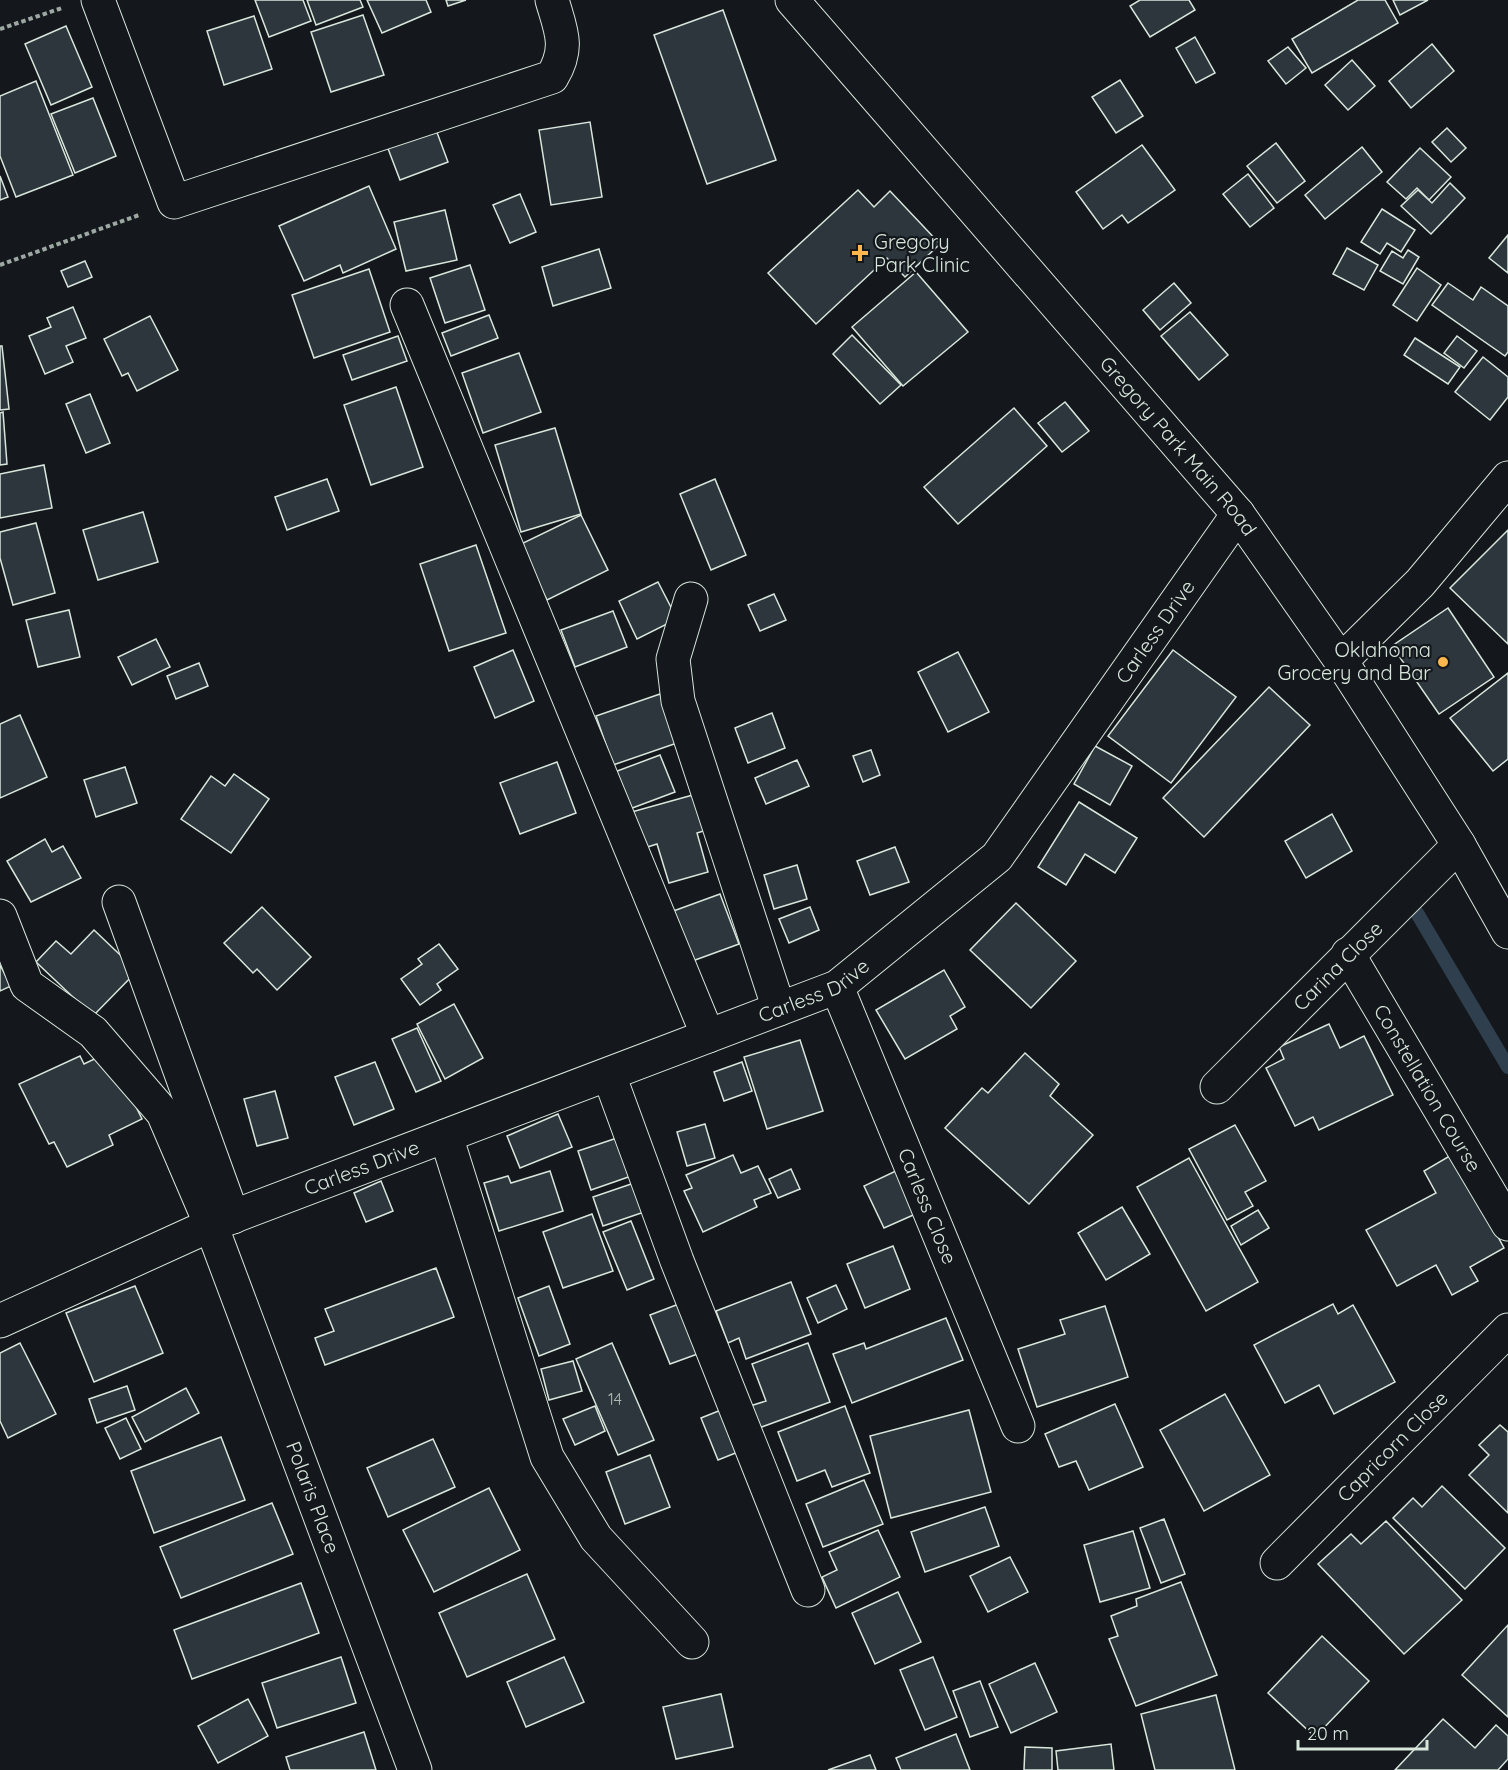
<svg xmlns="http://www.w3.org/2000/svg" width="1508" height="1770" viewBox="0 0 1508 1770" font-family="Quicksand,sans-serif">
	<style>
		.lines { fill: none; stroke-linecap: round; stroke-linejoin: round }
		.stream { stroke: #2f3f4d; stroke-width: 14 }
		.building { fill: #2c363c; stroke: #d8e6dc; stroke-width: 1.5 }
		.minor-casing { stroke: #d8e6dc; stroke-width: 35 }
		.path { stroke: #9da8a2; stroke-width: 4; stroke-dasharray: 4.5 3; stroke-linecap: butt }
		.minor { stroke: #14181c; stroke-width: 33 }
		.poi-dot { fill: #ffb74d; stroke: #14181c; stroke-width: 2 }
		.labels { text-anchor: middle; stroke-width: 4.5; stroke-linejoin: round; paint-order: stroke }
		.number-label { font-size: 16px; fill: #adbab4 }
		.poi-label { font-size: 20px; fill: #d8e6dc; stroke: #14181c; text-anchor: start }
		.street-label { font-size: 20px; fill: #d8e6dc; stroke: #14181c }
	</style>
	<rect width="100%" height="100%" fill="#14181c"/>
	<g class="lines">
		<polyline class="stream" points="1417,913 1508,1067"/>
	</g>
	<g class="building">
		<polygon points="255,0 303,0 311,21 269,37"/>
		<polygon points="307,0 360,0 363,7 316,25"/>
		<polygon points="367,0 426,0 431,12 382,33"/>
		<polygon points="446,0 466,0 448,6"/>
		<polygon points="1140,0 1189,0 1195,10 1150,37 1130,6"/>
		<polygon points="1358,0 1385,0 1398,23 1312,73 1292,39"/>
		<polygon points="1393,0 1428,0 1400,15"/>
		<polygon points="723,10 776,160 707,184 654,35"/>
		<polygon points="363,15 384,75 331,92 311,32"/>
		<polygon points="254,16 272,69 224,85 207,31"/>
		<polygon points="66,26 92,87 51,105 25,44"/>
		<polygon points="1195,37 1215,73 1196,83 1176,48"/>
		<polygon points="1432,44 1454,71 1411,108 1389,81"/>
		<polygon points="1288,47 1306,68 1286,84 1268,61"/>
		<polygon points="1352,60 1375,86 1348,110 1325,85"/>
		<polygon points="1120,80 1143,116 1116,133 1092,97"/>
		<polygon points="36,81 73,175 16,197 0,156 0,96"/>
		<polygon points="93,98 116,156 75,173 51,114"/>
		<polygon points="590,122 602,197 551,205 539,130"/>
		<polygon points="435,127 448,162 400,180 387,146"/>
		<polygon points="1447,128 1466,148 1451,162 1432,142"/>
		<polygon points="1276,143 1305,181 1277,203 1247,166"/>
		<polygon points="1142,145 1175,190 1128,223 1122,215 1103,229 1076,192"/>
		<polygon points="1362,147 1382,172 1325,219 1305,195"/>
		<polygon points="1420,148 1451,177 1429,200 1417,188 1406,199 1387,182"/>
		<polygon points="1248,174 1274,208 1250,227 1223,194"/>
		<polygon points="0,176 8,197 0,200"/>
		<polygon points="1450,183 1465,198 1431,234 1401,206 1418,190 1432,203"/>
		<polygon points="369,186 396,249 343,273 340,265 304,281 279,226"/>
		<polygon points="858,190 874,207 890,191 940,244 905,277 887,258 816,324 768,273"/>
		<polygon points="520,194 536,232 510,243 493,205"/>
		<polygon points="1382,209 1415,230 1401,252 1387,243 1380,254 1361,242"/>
		<polygon points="445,210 457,260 406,271 394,222"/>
		<polygon points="1508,235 1508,273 1489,258"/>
		<polygon points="1347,248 1378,265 1364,290 1333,274"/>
		<polygon points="599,249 611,288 553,306 542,267"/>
		<polygon points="1408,250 1419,257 1403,284 1380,271 1392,251 1403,258"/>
		<polygon points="85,261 92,277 68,287 61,271"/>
		<polygon points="470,265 485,310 445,323 430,278"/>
		<polygon points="1417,268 1441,285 1417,321 1393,305"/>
		<polygon points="369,269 390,332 314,358 292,295"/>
		<polygon points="916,272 968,332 903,386 852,327"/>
		<polygon points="1174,283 1191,303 1160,330 1143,310"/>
		<polygon points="1448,283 1473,300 1481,287 1508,306 1508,352 1505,356 1432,305"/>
		<polygon points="73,307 86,338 66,346 73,362 45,374 29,336 51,327 47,318"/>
		<polygon points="1190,312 1228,355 1199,380 1161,336"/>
		<polygon points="489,315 498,338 451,356 442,333"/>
		<polygon points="150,316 178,370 137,391 128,373 122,376 104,339"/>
		<polygon points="852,335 901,385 880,404 833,354"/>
		<polygon points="398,336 407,361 352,380 343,355"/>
		<polygon points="1457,336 1477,351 1464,368 1444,353"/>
		<polygon points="1415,338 1460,367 1448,384 1404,355"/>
		<polygon points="0,346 2,346 9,409 0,410"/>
		<polygon points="519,353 541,412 483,433 462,373"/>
		<polygon points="1483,357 1508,377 1508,397 1490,420 1455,392"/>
		<polygon points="396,387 423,467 371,485 344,405"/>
		<polygon points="90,394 110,443 86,453 66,404"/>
		<polygon points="1065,402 1089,431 1062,452 1038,423"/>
		<polygon points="1014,408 1047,446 958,524 924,487"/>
		<polygon points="3,412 7,464 0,465 0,413"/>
		<polygon points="555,428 581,514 521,532 495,445"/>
		<polygon points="44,465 52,508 0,518 0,474"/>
		<polygon points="327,479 339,511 287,530 275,497"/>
		<polygon points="715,479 746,555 711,570 680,494"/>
		<polygon points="143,512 158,562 98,580 83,530"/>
		<polygon points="581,515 608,570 547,600 519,545"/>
		<polygon points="36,523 55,593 13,605 0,558 0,532"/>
		<polygon points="1508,530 1508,644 1450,588"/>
		<polygon points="476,545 506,633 449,651 420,564"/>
		<polygon points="658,582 677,619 637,639 619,601"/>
		<polygon points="774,594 786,620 760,631 748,605"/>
		<polygon points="1448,608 1494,677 1439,714 1392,646"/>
		<polygon points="69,610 80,657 38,667 26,620"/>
		<polygon points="613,611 627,647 575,667 561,630"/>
		<polygon points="156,639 170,667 132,685 118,657"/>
		<polygon points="513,650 534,701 495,718 474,667"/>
		<polygon points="1173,650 1236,697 1171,783 1108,736"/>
		<polygon points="958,652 989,712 948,732 918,672"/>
		<polygon points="199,663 208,686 176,699 167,676"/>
		<polygon points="1508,673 1508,759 1493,771 1450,718"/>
		<polygon points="1269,687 1310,725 1204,837 1163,798"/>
		<polygon points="660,694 677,743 613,765 596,716"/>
		<polygon points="772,713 785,748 748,763 735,728"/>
		<polygon points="20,715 47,777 0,798 0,724"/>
		<polygon points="1095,746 1132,766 1110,805 1074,784"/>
		<polygon points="871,750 880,775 863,782 853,756"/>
		<polygon points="660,755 675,792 627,810 612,773"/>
		<polygon points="797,760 809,786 766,804 755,778"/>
		<polygon points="557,762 576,813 520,834 500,783"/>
		<polygon points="125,767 137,803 96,817 84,780"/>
		<polygon points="234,774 269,799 231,853 181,819 211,776 225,786"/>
		<polygon points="700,793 710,829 697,833 708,872 669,883 657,844 638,850 628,813"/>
		<polygon points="1079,802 1137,838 1115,873 1085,854 1066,885 1038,867"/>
		<polygon points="1332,814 1352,851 1306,878 1285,841"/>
		<polygon points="45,839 52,852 63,846 81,878 31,902 7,861"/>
		<polygon points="895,847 909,882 870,895 857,861"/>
		<polygon points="797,865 807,899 774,909 764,875"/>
		<polygon points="720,894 739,944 687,963 668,913"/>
		<polygon points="1016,903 1076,961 1031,1008 970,950"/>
		<polygon points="262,907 311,957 277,990 257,969 253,973 224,943"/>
		<polygon points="810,907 819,930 789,943 779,919"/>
		<polygon points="94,930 137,971 93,1016 36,962 56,941 71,954"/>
		<polygon points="439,944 458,969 437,984 441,990 420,1005 401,979 422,964 418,959"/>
		<polygon points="0,965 11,986 0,991"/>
		<polygon points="944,970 965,1007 950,1016 957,1029 905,1059 876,1010"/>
		<polygon points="454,1004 483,1058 445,1079 417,1024"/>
		<polygon points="1329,1024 1340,1048 1364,1036 1393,1095 1319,1130 1313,1117 1295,1126 1266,1068 1284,1059 1279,1047"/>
		<polygon points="417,1028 441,1081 416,1092 392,1039"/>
		<polygon points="800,1040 823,1111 767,1129 744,1057"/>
		<polygon points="109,1052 142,1119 109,1135 113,1145 67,1167 54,1142 49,1144 19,1084 80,1056 84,1064"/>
		<polygon points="1025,1053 1059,1084 1050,1096 1093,1135 1029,1204 945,1128 982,1088 988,1093"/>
		<polygon points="375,1062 394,1109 354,1125 335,1077"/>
		<polygon points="742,1062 752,1091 724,1101 714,1072"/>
		<polygon points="275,1091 288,1138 257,1146 244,1099"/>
		<polygon points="558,1114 572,1147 520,1168 507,1136"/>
		<polygon points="705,1124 715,1158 687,1166 677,1132"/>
		<polygon points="1235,1125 1266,1181 1245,1192 1253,1206 1227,1220 1189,1149"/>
		<polygon points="623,1136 637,1174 591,1190 578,1151"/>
		<polygon points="1453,1154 1504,1248 1470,1267 1478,1281 1452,1295 1436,1265 1397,1286 1366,1230 1436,1193 1424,1171"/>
		<polygon points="733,1155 741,1173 758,1166 771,1193 754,1200 757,1207 703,1232 684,1191 692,1188 686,1175"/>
		<polygon points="1189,1158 1258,1282 1206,1311 1137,1187"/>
		<polygon points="791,1169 800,1189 778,1198 769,1179"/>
		<polygon points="900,1169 920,1212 884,1228 864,1186"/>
		<polygon points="550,1171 563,1211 499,1231 484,1183 508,1176 511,1183"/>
		<polygon points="381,1181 393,1211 366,1222 354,1193"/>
		<polygon points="640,1181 650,1210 603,1226 593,1197"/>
		<polygon points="1122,1207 1150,1254 1106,1280 1078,1233"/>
		<polygon points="1258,1210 1269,1228 1241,1245 1231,1226"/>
		<polygon points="592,1214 613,1271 563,1288 543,1232"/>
		<polygon points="631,1221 654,1279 627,1290 603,1232"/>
		<polygon points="893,1246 910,1289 865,1308 847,1264"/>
		<polygon points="436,1268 454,1317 325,1365 315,1338 334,1331 325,1309"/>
		<polygon points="791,1282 811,1334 746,1359 739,1338 728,1343 716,1311"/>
		<polygon points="836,1285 847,1309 818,1323 807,1298"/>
		<polygon points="135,1286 163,1353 94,1382 66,1313"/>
		<polygon points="549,1286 570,1344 539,1356 518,1298"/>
		<polygon points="684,1302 703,1352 670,1364 650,1315"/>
		<polygon points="1333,1304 1338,1314 1353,1305 1395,1382 1334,1414 1319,1385 1285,1403 1254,1345"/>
		<polygon points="1105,1306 1128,1377 1037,1407 1018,1349 1065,1334 1060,1320"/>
		<polygon points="946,1318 963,1360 852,1403 833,1354 864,1343 866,1349"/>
		<polygon points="20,1343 56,1414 8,1438 0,1421 0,1353"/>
		<polygon points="612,1343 654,1440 618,1455 576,1359"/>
		<polygon points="808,1343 830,1402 759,1428 750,1406 766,1401 752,1364"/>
		<polygon points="573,1361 582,1391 549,1400 541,1369"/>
		<polygon points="127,1386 135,1410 97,1423 89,1399"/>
		<polygon points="186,1388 199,1413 145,1442 132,1417"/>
		<polygon points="1225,1394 1270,1475 1204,1511 1160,1430"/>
		<polygon points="1115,1404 1143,1467 1089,1490 1076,1461 1059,1467 1045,1434"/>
		<polygon points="595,1406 605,1431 575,1445 563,1419"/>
		<polygon points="845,1406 870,1473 832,1487 825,1470 797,1481 778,1432"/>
		<polygon points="726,1408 743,1450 718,1460 701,1418"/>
		<polygon points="969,1410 991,1492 891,1518 870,1436"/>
		<polygon points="126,1418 141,1449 120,1459 105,1428"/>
		<polygon points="1500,1425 1508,1432 1508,1513 1469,1475 1489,1455 1479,1445"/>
		<polygon points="221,1437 245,1500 154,1533 131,1471"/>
		<polygon points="433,1439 455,1487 388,1517 367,1468"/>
		<polygon points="650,1455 670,1507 625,1524 606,1472"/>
		<polygon points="864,1480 883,1524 823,1547 806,1504"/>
		<polygon points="1442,1486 1505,1548 1465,1589 1393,1518 1413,1498 1422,1507"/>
		<polygon points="489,1488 520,1550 434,1592 403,1530"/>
		<polygon points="272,1503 293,1554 181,1598 160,1547"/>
		<polygon points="985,1507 999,1546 925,1572 911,1532"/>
		<polygon points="1164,1519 1185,1574 1161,1583 1140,1528"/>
		<polygon points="1386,1521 1462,1600 1404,1654 1318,1564 1351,1534 1361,1544"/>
		<polygon points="878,1530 900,1577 836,1608 822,1577 837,1570 829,1552"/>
		<polygon points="1133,1531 1150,1588 1100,1602 1084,1545"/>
		<polygon points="1010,1557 1028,1592 988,1612 970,1576"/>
		<polygon points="527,1574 555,1639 467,1677 439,1613"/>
		<polygon points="1181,1582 1217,1675 1136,1706 1109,1639 1118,1636 1111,1616 1137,1606 1136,1599"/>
		<polygon points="301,1583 319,1633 192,1679 174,1630"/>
		<polygon points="898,1592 921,1642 875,1664 852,1613"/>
		<polygon points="1508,1625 1508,1717 1462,1675"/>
		<polygon points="1322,1636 1369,1681 1315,1737 1268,1693"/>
		<polygon points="341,1657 356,1703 277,1728 262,1683"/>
		<polygon points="564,1657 584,1702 526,1727 507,1682"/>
		<polygon points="933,1657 957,1717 925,1730 900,1670"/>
		<polygon points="1035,1663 1057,1712 1011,1733 989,1684"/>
		<polygon points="980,1681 998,1727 970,1737 953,1691"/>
		<polygon points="721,1694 733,1747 676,1759 663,1707"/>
		<polygon points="1216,1695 1235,1770 1155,1770 1141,1714"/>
		<polygon points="248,1699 268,1736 218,1763 198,1726"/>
		<polygon points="1443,1719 1475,1748 1496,1725 1508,1736 1508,1759 1498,1770 1395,1770"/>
		<polygon points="364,1732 376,1770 290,1770 286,1757"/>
		<polygon points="956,1734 970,1770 901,1770 896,1758"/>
		<polygon points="1111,1744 1114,1770 1058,1770 1056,1751"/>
		<polygon points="1025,1747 1052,1748 1052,1770 1024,1770"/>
		<polygon points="870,1755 876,1770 828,1770"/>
	</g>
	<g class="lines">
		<g class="minor-casing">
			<g id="minor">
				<path d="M98 0 174 202 552 77C570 47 561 31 552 0"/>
				<path id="s1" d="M792 0 1238 514 1341 661 1459 845 1508 932"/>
				<polyline points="407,305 708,1036"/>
				<polyline points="691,599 673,659 678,701 779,1009"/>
				<polyline points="1341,661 1420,583 1508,478"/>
				<polyline points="119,902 233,1217"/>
				<path id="s2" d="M0 916 27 985 93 1032 163 1113 211 1225 415 1770"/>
				<path id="s3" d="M1348 954 1508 1224"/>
				<path id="s4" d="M837 987 1018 1426"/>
				<polyline points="609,1075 677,1261 808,1590"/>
				<path id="s5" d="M1217 1087 1459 845"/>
				<polyline points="446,1136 547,1457 596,1538 692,1642"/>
				<path id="s6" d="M0 1321 211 1225 837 987 997 857 1238 514"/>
				<path id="s7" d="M1277 1563 1508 1330"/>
			</g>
		</g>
		<g class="path">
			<polyline points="0,29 62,8"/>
			<polyline points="0,265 139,215"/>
		</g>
		<use href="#minor" class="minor"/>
	</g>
	<g class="poi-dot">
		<path d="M857 244h6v6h6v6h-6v6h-6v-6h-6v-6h6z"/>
		<circle cx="1443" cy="662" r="6"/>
	</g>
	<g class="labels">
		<g class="number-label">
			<text x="615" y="1405">14</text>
		</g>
		<g class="poi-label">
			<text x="874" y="249">Gregory<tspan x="874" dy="23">Park Clinic</tspan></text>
			<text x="1431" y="657" text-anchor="end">Oklahoma<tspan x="1431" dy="23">Grocery and Bar</tspan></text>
		</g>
		<g class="street-label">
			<text dy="7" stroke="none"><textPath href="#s1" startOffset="590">Gregory Park Main Road</textPath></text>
			<text dy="7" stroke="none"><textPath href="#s6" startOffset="1383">Carless Drive</textPath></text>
			<text dy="7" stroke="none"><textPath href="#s5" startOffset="171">Carina Close</textPath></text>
			<text dy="7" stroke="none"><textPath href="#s6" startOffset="879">Carless Drive</textPath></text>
			<text dy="7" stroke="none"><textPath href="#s3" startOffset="156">Constellation Course</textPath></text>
			<text dy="7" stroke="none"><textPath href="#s6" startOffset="393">Carless Drive</textPath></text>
			<text dy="7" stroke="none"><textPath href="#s4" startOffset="237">Carless Close</textPath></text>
			<text dy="7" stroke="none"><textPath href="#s7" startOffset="164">Capricorn Close</textPath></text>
			<text dy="7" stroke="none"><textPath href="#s2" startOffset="675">Polaris Place</textPath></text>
		</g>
	</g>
	<path d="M1298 1740v9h129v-9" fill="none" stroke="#d8e6dc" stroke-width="3"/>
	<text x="1307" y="1740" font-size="18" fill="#d8e6dc" stroke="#14181c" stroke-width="4.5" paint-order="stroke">20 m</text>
</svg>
